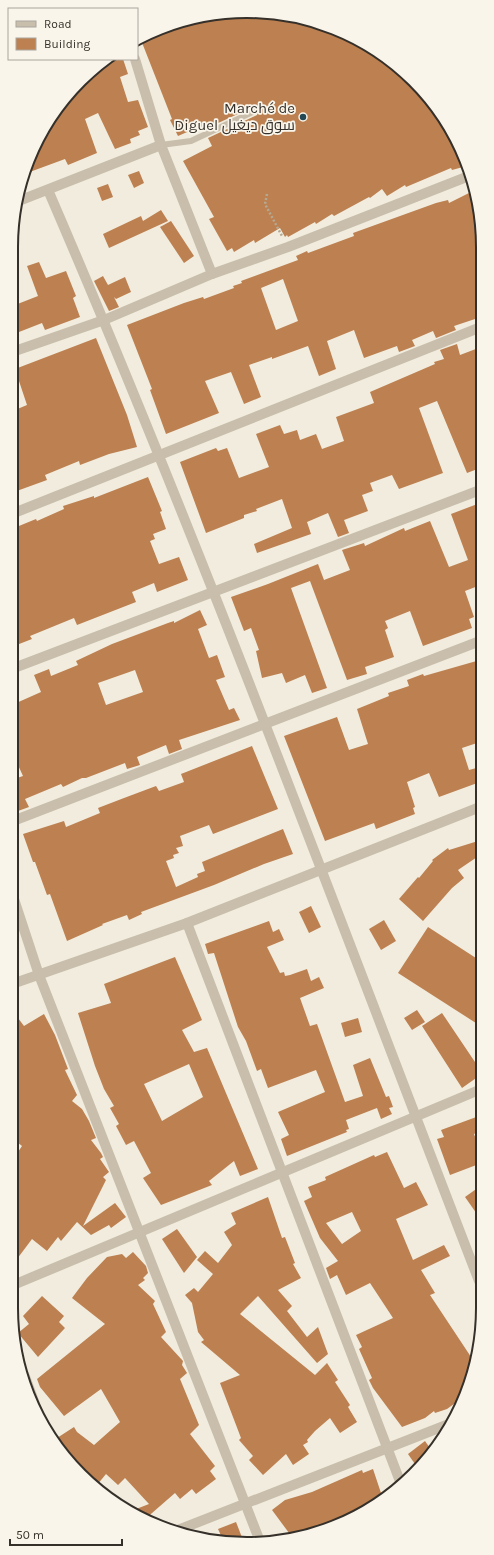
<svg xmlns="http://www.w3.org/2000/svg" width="494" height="1555" viewBox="0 0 494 1555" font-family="Karla,Cairo,sans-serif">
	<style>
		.building { fill: #bd8050; fill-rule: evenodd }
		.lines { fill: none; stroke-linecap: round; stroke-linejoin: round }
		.path { stroke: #b4a995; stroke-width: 2.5; stroke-dasharray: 2 2; stroke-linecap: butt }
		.lane { stroke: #c8beab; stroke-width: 6 }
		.street { stroke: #c8beab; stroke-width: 10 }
		.poi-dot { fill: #224755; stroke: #f9f5ea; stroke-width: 1.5 }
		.labels { text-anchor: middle; stroke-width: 3.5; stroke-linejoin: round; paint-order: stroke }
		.poi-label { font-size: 15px; fill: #36302a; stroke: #f9f5ea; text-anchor: end }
		.rim { fill: none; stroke: #36302a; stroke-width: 2 }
	</style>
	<rect width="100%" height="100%" fill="#f1ecde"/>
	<g class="building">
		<polygon points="201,15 293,16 365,43 424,91 459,143 463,156 460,157 463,167 452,170 451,168 406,187 405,185 387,196 382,189 370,198 369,197 334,216 332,214 316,224 315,222 288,237 287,235 285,237 280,228 255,243 254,240 234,252 232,248 227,251 209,219 214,217 183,161 212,146 208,138 257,115 259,109 257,107 253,107 203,130 201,126 178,136 170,120 172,119 141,40"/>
		<polygon points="108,59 123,59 128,74 120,77 128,102 138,100 148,127 138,131 140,135 130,139 131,143 115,149 98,113 85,119 97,153 68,165 65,159 27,173 51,116"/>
		<polygon points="139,171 144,183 134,188 128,175"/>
		<polygon points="108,184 113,197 102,201 97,188"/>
		<path d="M473 191 481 216V317L454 326 456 330 436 338 433 331 412 340 415 346 399 352 397 346 364 358 354 330 327 341 336 369 319 376 308 346 272 359V357L249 365 261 397 244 404 231 372 205 381 219 413 166 434 150 390 152 389 127 325 184 303 203 297 204 299 234 288 233 286 242 283 241 281 298 260 296 256 307 251 308 253 354 236 353 233 436 203 448 200 449 203ZM283 279 298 321 276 330 261 288Z"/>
		<polygon points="161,210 168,221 109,248 103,234 141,216 143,221"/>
		<polygon points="171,221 194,256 184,263 160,227"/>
		<polygon points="39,262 46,278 66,271 76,296 73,298 80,317 45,330 42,323 19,332 15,322 15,305 38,296 27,266"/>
		<polygon points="103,276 108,285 125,277 131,292 116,299 114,297 119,307 109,311 94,281"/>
		<polygon points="96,338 127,415 137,447 109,454 80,465 79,461 45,475 47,480 14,492 15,410 27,405 19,381 15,383 15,369"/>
		<polygon points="457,344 460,355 481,347 480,468 467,473 437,401 419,408 443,473 399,489 392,475 370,483 373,491 362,495 368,511 344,520 349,533 338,537 328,513 307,522 311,534 257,553 254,544 292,528 282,499 256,509 257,511 244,515 244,518 206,533 180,462 216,448 218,451 227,448 239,478 269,467 256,434 280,425 284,434 297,430 300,440 316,434 322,449 344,441 336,417 374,403 370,392 435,364 434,362 444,359 440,350"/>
		<polygon points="148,477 162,511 160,512 166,529 153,534 155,539 150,541 159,564 179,557 188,580 157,592 154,583 132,592 136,602 77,625 74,618 30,636 32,639 14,646 14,528 36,519 37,521 64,509 63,506 94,496 94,498"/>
		<polygon points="480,503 480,588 478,586 465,591 474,617 469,619 472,628 423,646 410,611 385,621 388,628 385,630 394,657 365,667 367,674 347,680 310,581 291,588 327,688 312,693 305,675 286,683 282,673 262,678 256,651 259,650 251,628 244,631 231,597 268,584 318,564 324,580 350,570 342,550 364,543 365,546 404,528 405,531 430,521 449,567 468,560 451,514"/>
		<path d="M200 610 207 625 198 629 209 658 217 655 225 677 216 680 229 710 234 708 240 720 179 740 182 749 169 754 166 745 137 757 140 765 127 769 125 763 86 778H82L63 787 61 784 25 799 29 807 18 811 15 803 13 804V771L17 778 23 776 13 754 14 704 41 692 34 675 49 669 51 676 78 665 76 661 112 644 168 623 174 621V623ZM135 670 143 692 106 705 98 683Z"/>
		<polygon points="480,660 480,742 462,748 469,770 480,767 480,782 439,797 429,773 407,782 415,807 413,808 415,814 376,829 374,823 325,841 284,736 337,717 349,750 368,744 357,709 389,696 388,693 409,686 407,680 423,674 424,676"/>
		<polygon points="252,746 278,809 213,834 209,825 180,836 183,846 176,848 179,853 173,855 174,858 166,861 176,887 198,877 197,874 205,871 202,862 283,829 293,854 264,864 214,885 141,912 142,914 129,920 127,915 102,924 103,925 67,941 50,894 47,895 35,862 33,862 23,834 64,821 66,827 100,813 98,808 124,798 156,786 159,791 184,782 181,774"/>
		<polygon points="478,841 480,855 458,870 464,878 452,888 423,921 399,899 418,877 419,878 433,861 432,860 448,848 449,850"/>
		<polygon points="311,906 321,927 309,933 299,912"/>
		<polygon points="384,920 396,941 381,950 369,929"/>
		<polygon points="269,921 273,932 279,929 284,940 267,947 280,973 284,972 285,976 290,975 307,969 311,981 319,977 324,988 300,998 310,1026 317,1024 345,1102 363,1096 353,1065 370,1058 386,1097 389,1096 393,1107 389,1108 392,1114 381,1119 377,1108 346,1120 349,1129 346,1130 347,1132 287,1156 281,1139 289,1135 278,1112 325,1092 316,1070 268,1088 261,1069 257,1071 246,1041 238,1027 214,953 208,954 205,944"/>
		<polygon points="428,927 479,960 479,1025 398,973"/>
		<path d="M175 957 202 1020 182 1030 194 1052 207 1048 258 1169 240 1176 234 1161 209 1181 212 1185 161 1205 143 1178 151 1173 134 1141 126 1145 116 1126 119 1124 110 1108 114 1106 104 1089 95 1066 78 1013 111 1003 104 984ZM189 1064 203 1097 162 1121 144 1084Z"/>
		<polygon points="12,1010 24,1026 44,1014 55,1035 68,1069 65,1070 77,1095 72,1101 82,1109 89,1121 96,1138 91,1140 101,1153 103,1157 100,1159 109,1172 103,1177 106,1180 83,1226 115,1203 126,1217 111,1228 109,1225 91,1235 77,1222 61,1241 58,1237 47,1251 32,1239 11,1267 12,1161 22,1146 12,1138 12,1067 19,1060 12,1050"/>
		<polygon points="417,1010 425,1022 412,1030 404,1018"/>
		<polygon points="442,1013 475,1062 479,1060 479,1076 462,1088 422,1026"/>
		<polygon points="358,1018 362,1032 345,1037 341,1023"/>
		<polygon points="479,1116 479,1132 474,1134 479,1147 479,1164 450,1175 437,1139 444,1137 441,1130"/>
		<path d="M387 1152 404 1188 416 1182 428 1205 396 1219 413 1260 444 1245 450 1256 421 1270 435 1293 430 1295 475 1363 458 1401 447 1409 435 1413 434 1411 425 1418 402 1427 373 1388 369 1380 372 1378 359 1349 362 1347 356 1335 393 1318 370 1283 346 1295 337 1275 330 1279 326 1268 338 1261 320 1238 304 1201 312 1197 308 1187 326 1180 325 1177 374 1155 375 1157ZM352 1212 361 1231 342 1244 326 1223Z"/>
		<polygon points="479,1187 479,1217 465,1197"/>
		<polygon points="268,1197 282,1238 285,1237 295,1263 293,1264 301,1278 278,1290 292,1306 287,1311 307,1337 318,1327 328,1354 317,1363 258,1296 240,1314 315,1375 327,1363 338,1380 335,1382 350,1405 348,1407 357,1422 340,1433 330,1418 315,1431 307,1440 308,1442 303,1445 309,1454 293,1465 286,1454 263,1475 249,1460 253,1456 239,1440 241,1438 220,1383 240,1375 201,1342 204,1340 198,1332 192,1303 185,1295 194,1288 198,1292 213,1274 197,1260 205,1251 218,1263 232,1245 224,1232 236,1224 231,1213"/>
		<polygon points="177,1229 197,1257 184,1273 162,1239"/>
		<polygon points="133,1252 146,1266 148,1273 143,1278 145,1280 138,1285 155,1301 153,1304 166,1332 161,1337 183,1361 182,1365 187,1373 180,1379 199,1425 190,1434 215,1466 210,1471 216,1479 196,1494 192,1489 180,1499 175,1493 144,1520 131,1511 149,1504 125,1478 118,1485 106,1474 97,1485 70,1464 57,1438 74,1427 77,1432 94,1445 120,1422 101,1389 64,1416 40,1387 37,1379 105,1324 72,1298 87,1278 107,1257 122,1254 126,1258"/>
		<polygon points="42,1296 64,1316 59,1322 65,1328 38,1357 18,1333 29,1324 23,1316"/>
		<polygon points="425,1441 432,1451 417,1467 408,1454"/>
		<polygon points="373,1469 383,1499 308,1536 292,1537 272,1510 285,1500 312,1492 362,1470 363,1473"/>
		<polygon points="236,1522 243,1540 224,1542 218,1529"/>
	</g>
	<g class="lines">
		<polyline class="path" points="267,194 265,204 282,236"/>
		<polyline class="lane" points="161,145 191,141 255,111"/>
		<g class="street">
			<polyline points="135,59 161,145 212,274"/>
			<path d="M48 190C203 549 338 916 479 1281"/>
			<polyline points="16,202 161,145"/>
			<polyline points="15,351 104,320 212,274 288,247 469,176"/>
			<polyline points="14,513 481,327"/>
			<polyline points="14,668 480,490"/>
			<polyline points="13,821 480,641"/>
			<polyline points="13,896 39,975 259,1539"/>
			<polyline points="187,923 401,1484"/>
			<polyline points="12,984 187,923 480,807"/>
			<polyline points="11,1286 479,1090"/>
			<polyline points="24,1374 39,1415"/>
			<polyline points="178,1530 449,1424"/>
		</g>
	</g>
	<circle class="poi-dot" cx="303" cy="117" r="4"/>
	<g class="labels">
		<g class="poi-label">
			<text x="295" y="113">Marché de<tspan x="295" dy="17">Diguel سوق ديغيل</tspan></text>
		</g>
	</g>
	<path d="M0 0H494V1555H0ZM247 18H247A229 229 0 0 1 476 247V1308A229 229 0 0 1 247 1537H247A229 229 0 0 1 18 1308V247A229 229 0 0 1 247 18Z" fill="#f9f5ea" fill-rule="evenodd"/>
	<path class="rim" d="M247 18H247A229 229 0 0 1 476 247V1308A229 229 0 0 1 247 1537H247A229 229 0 0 1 18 1308V247A229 229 0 0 1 247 18Z"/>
	<rect x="8" y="8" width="130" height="52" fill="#f9f5ea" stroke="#aba69d"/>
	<rect x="16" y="21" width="20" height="6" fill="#c8beab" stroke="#aba69d"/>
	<text x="44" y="28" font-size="12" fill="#36302a">Road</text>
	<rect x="16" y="38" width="20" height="12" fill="#bd8050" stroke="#aba69d"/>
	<text x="44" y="48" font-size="12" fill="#36302a">Building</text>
	<path d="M10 1539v6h112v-6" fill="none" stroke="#36302a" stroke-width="2"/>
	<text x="16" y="1539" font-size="12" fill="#36302a" stroke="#f9f5ea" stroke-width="3" paint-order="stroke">50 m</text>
</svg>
